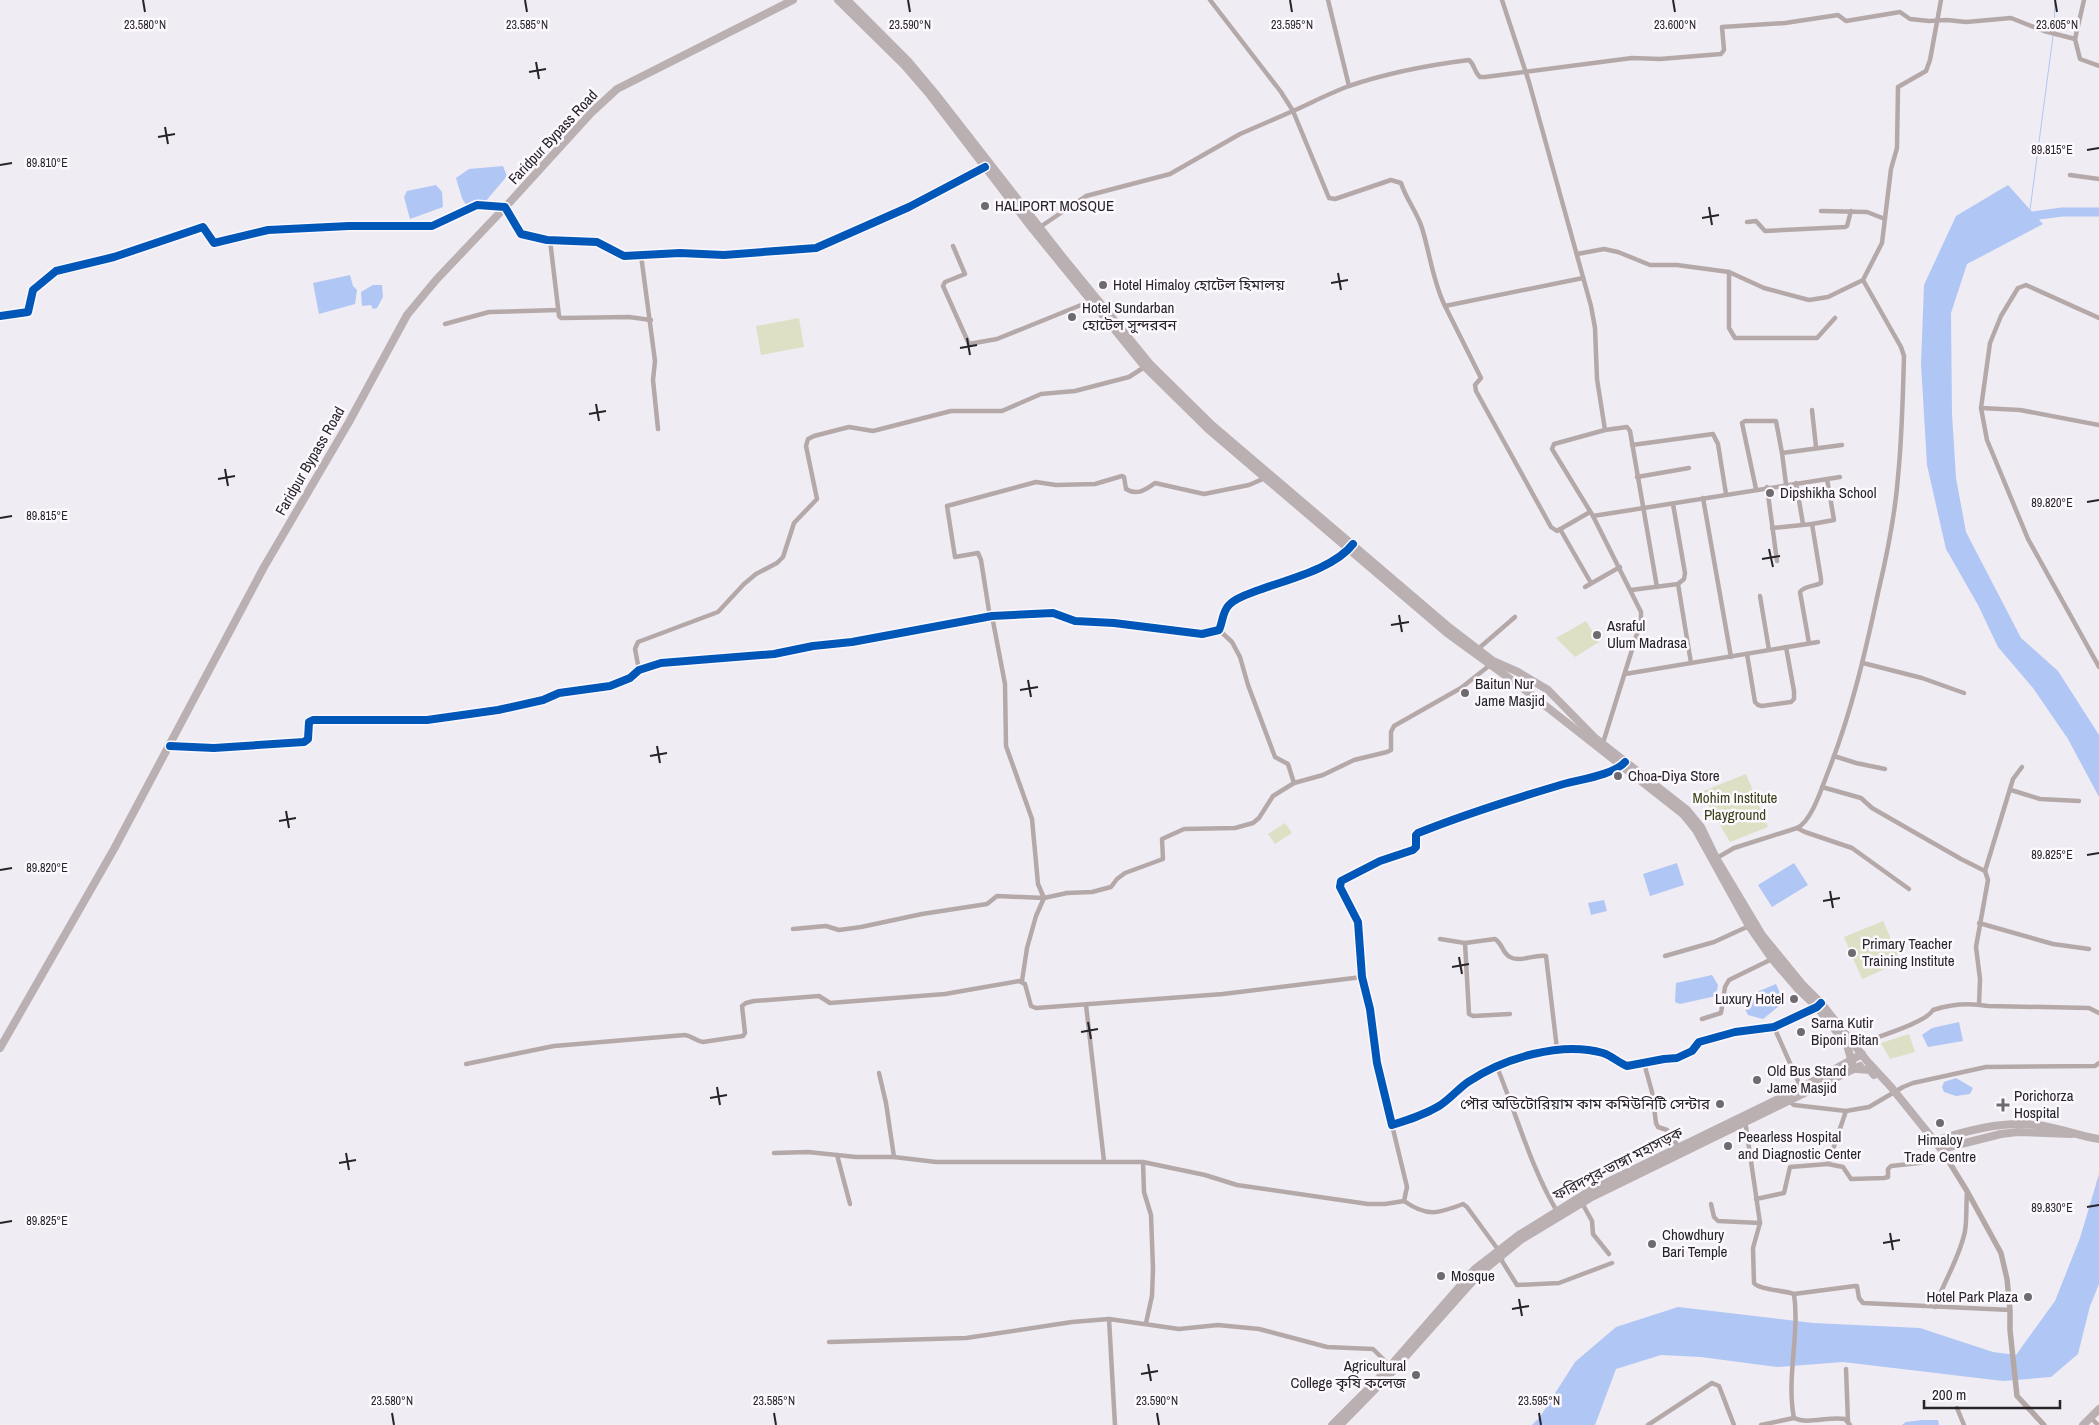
<svg xmlns="http://www.w3.org/2000/svg" width="2099" height="1425" viewBox="0 0 2099 1425" font-family="'Archivo Narrow','Noto Sans Bengali',sans-serif">
	<style>
		.green { fill: #dde0c4 }
		.water { fill: #b0c6f4 }
		.lines { fill: none; stroke-linecap: round; stroke-linejoin: round }
		.stream { stroke: #b0c6f4; stroke-width: 1 }
		.river { stroke: #b0c6f4; stroke-width: 9 }
		.street { stroke: #b4a9a8; stroke-width: 4.5 }
		.secondary { stroke: #b4a8a7; stroke-width: 5.5 }
		.highway { stroke: #bab0b2; stroke-width: 8 }
		.cycleway-casing { stroke: #fcf8fe; stroke-width: 11 }
		.cycleway { stroke: #0057b8; stroke-width: 8 }
		.ticks { fill: none; stroke: #272429; stroke-width: 2 }
		.poi-dot { fill: #6d6a70; stroke: #fcf8fe; stroke-width: 2 }
		.labels { text-anchor: middle; stroke-width: 5; stroke-linejoin: round; paint-order: stroke }
		.street-label { font-size: 15px; fill: #272429; stroke: #fcf8fe }
		.poi-label { font-size: 15px; fill: #272429; stroke: #fcf8fe; text-anchor: start }
		.park-label { font-size: 15px; fill: #393e15; stroke: #fcf8fe }
		.ticks-label { font-size: 12px; text-anchor: middle; fill: #272429; stroke: #fcf8fe; stroke-width: 5; stroke-linejoin: round; paint-order: stroke }
	</style>
	<rect width="100%" height="100%" fill="#f0ecf3"/>
	<g class="green">
		<polygon points="799,318 804,347 761,355 756,326"/>
		<polygon points="1586,621 1599,642 1575,657 1556,638"/>
		<polygon points="1746,774 1768,827 1730,842 1701,792"/>
		<polygon points="1285,823 1292,833 1275,844 1268,834"/>
		<polygon points="1883,921 1901,962 1862,979 1844,937"/>
		<polygon points="1909,1034 1915,1052 1890,1059 1881,1043"/>
	</g>
	<g class="water">
		<polygon points="503,166 507,176 485,202 466,205 462,198 456,178 469,169"/>
		<polygon points="436,185 442,192 443,207 410,219 404,197 407,191"/>
		<polygon points="2008,185 2043,224 1967,264 1951,313 1952,414 1956,478 1966,532 2021,638 2058,671 2099,735 2099,797 2068,739 2033,688 1998,647 1978,605 1946,549 1927,465 1921,364 1924,285 1956,216"/>
		<polygon points="350,275 353,286 357,290 355,304 319,314 313,283"/>
		<polygon points="373,285 382,285 383,297 377,308 373,309 371,305 362,306 361,292"/>
		<polygon points="1677,863 1684,885 1650,896 1643,874"/>
		<polygon points="1794,863 1808,885 1772,907 1758,885"/>
		<polygon points="1604,900 1607,911 1591,915 1588,903"/>
		<polygon points="1712,975 1718,985 1716,996 1680,1004 1675,1002 1676,983"/>
		<polygon points="1776,984 1784,1002 1763,1019 1748,1015 1744,1007 1745,997"/>
		<polygon points="1959,1022 1963,1041 1928,1047 1922,1035 1932,1028"/>
		<polygon points="1956,1078 1973,1088 1970,1094 1956,1096 1944,1092 1942,1087 1944,1082"/>
		<polygon points="2099,1174 2099,1284 2090,1306 2078,1354 2051,1377 2003,1381 1843,1362 1777,1367 1701,1357 1661,1355 1616,1369 1595,1425 1532,1425 1540,1417 1575,1362 1616,1327 1678,1307 1813,1323 1920,1328 1993,1352 2016,1355 2055,1301 2080,1238"/>
		<polygon points="1922,1420 1938,1420 1939,1425 1902,1425 1906,1422"/>
	</g>
	<g class="lines">
		<g class="stream">
			<polyline points="2054,32 2055,0"/>
			<polyline points="2030,210 2053,36"/>
		</g>
		<polyline class="river" points="2025,217 2062,212 2099,212"/>
		<g class="street">
			<path d="M1210 0 1281 92 1293 111C1311 103 1330 93 1349 86 1387 73 1429 65 1469 60 1475 65 1474 72 1480 77H1485L1632 58 1660 59 1721 54 1724 50 1722 27 1785 23 1838 15 1846 21 1900 12 1910 19 1929 21 1947 20 1966 22 2011 18 2044 31 2075 39 2080 59 2099 66"/>
			<polyline points="1328,0 1349,86"/>
			<polyline points="1502,0 1529,82 1591,306 1595,328 1597,379 1605,430 1554,444 1552,449 1593,516 1641,612 1641,621 1602,746"/>
			<polyline points="2075,39 2084,0"/>
			<polyline points="2070,175 2099,179"/>
			<polyline points="1821,211 1867,212 1885,219"/>
			<polyline points="1747,222 1756,221 1765,231 1845,227 1847,226 1851,211"/>
			<path d="M1040 227 1086 196 1170 174 1240 134 1293 111 1329 198 1335 199 1391 180 1401 183C1406 199 1417 212 1422 228 1430 254 1433 282 1445 306L1583 278"/>
			<polyline points="550,240 559,316 561,318 629,317 651,320"/>
			<polyline points="953,246 965,274 945,282 943,286 969,344 997,339 1091,301"/>
			<polyline points="1577,254 1604,249 1618,252 1650,265 1677,265 1729,272 1764,288 1809,300 1828,297 1863,280"/>
			<polyline points="641,255 655,361 653,380 658,429"/>
			<polyline points="1729,272 1729,328 1735,338 1817,338 1835,318"/>
			<polyline points="1445,306 1481,378 1475,385 1476,391 1551,527 1557,531 1590,512"/>
			<polyline points="0,316 28,312 33,290 56,271 114,257 203,227 214,243 268,230 349,226 432,226 477,205 505,207 521,234 547,240 597,242 624,256 680,253 724,255 816,248 909,207 985,167"/>
			<polyline points="2099,318 2026,285 2018,288 2001,316 1990,343 1981,408 1987,440 2028,539 2099,667"/>
			<polyline points="445,324 489,312 558,310"/>
			<polyline points="1981,408 2020,410 2099,425"/>
			<polyline points="1812,410 1816,447"/>
			<polyline points="1605,430 1627,427 1630,431 1657,587"/>
			<polyline points="1632,445 1713,434 1718,444 1726,494"/>
			<polyline points="1637,477 1689,468"/>
			<polyline points="1796,483 1803,524"/>
			<polyline points="1786,484 1782,453 1842,445"/>
			<polyline points="1767,487 1777,561"/>
			<polyline points="1756,489 1742,423 1745,421 1776,421 1782,453"/>
			<polyline points="1703,498 1731,657"/>
			<polyline points="1593,516 1840,477"/>
			<polyline points="1812,524 1834,520 1827,479"/>
			<path d="M1772 528 1812 524 1821 579V583C1814 587 1805 585 1800 592L1809 643"/>
			<polyline points="1560,529 1591,583"/>
			<polyline points="1678,584 1691,663"/>
			<polyline points="1585,587 1620,567"/>
			<polyline points="1631,590 1678,584 1684,579 1685,573 1673,504"/>
			<polyline points="1760,596 1769,650"/>
			<polyline points="1219,630 1232,642 1240,657 1248,685 1275,757 1288,764 1294,783"/>
			<polyline points="1478,649 1515,617"/>
			<polyline points="1747,654 1755,702 1758,705 1762,706 1791,702 1794,699 1794,691 1786,647"/>
			<polyline points="1863,663 1922,678 1964,693"/>
			<polyline points="639,670 635,649 638,642 718,612 744,584 756,574 777,563 783,557 794,523 817,499 806,446 808,439 814,436 849,427 873,431 951,411 1002,411 1041,394 1075,391 1129,377 1146,366"/>
			<polyline points="1625,674 1818,642"/>
			<path d="M170 746 214 748 304 742 308 739 309 722 313 720H427L498 710 543 700 559 693 610 686 630 678 639 670 661 663 774 654 813 646 852 642 992 616 1053 613 1075 621 1114 623 1202 634 1219 630C1223 622 1222 612 1229 605 1243 590 1285 582 1305 574 1321 567 1335 559 1349 549"/>
			<polyline points="1834,756 1856,763 1885,769"/>
			<path d="M1623 765 1616 769C1549 788 1483 808 1418 833L1416 835V847L1413 850 1380 861 1341 881 1340 887 1358 922 1362 977 1370 1009 1377 1063 1392 1125C1408 1120 1424 1115 1439 1106 1449 1100 1458 1089 1468 1082 1504 1058 1561 1041 1603 1053 1612 1056 1619 1063 1627 1066L1664 1059 1677 1058 1692 1051 1699 1042 1735 1032 1774 1027 1817 1007"/>
			<polyline points="1822,787 1861,798 1872,808 1961,859 1985,871 1988,880 1976,947 1980,979 1979,1005"/>
			<polyline points="2011,790 2040,799 2079,801"/>
			<polyline points="1797,828 1805,832 1852,848 1909,889"/>
			<path d="M1715 859 1734 848 1797 828C1812 821 1822 787 1828 772 1851 714 1865 654 1878 593 1887 555 1895 516 1898 477 1902 437 1903 396 1904 356L1901 347 1863 280 1882 243 1891 169 1897 148 1898 87 1926 71 1930 60 1941 0"/>
			<polyline points="1985,871 2013,779 2022,767"/>
			<polyline points="1979,923 2053,944 2089,949"/>
			<path d="M793 929 826 926 839 930 861 927 922 914 987 904 997 896 1044 898 1038 884 1032 819 1006 746 1005 684 992 616 989 611 981 560 978 553 955 557 947 506 1036 482 1056 485 1095 484 1122 476 1124 477 1126 489C1137 496 1145 490 1155 483L1204 494 1249 485 1265 478"/>
			<path d="M1440 939 1465 943 1495 939C1503 944 1502 953 1510 957 1519 963 1535 954 1546 956L1557 1049"/>
			<polyline points="1465,943 1469,1014 1473,1016 1510,1014"/>
			<polyline points="1665,956 1714,942 1749,926"/>
			<polyline points="1022,981 1027,948 1036,916 1044,898 1067,893 1092,892 1111,887 1117,879 1125,873 1163,859 1162,839 1184,829 1235,828 1253,823 1259,818 1273,796 1294,783 1323,775 1354,760 1387,752 1391,750 1391,732 1394,726 1461,688 1490,665"/>
			<polyline points="1086,1005 1104,1161"/>
			<polyline points="1702,1019 1721,1013 1725,987 1729,980 1772,959"/>
			<polyline points="1774,1027 1801,1088"/>
			<path d="M1856 1045C1873 1038 1926 1023 1933 1010 1951 1004 1970 1003 1988 1006L2089 1008 2099 1013"/>
			<polyline points="1644,1063 1652,1092 1656,1123 1658,1127 1667,1130 1680,1149"/>
			<path d="M466 1064 554 1046 685 1035C692 1036 696 1041 703 1042L743 1036 745 1033 742 1006 746 1003 754 1001 819 996 830 1003 945 994 1019 981 1025 984 1031 1006 1036 1008 1223 994 1362 977"/>
			<path d="M1497 1067C1517 1116 1531 1168 1558 1213"/>
			<polyline points="879,1073 886,1103 894,1157"/>
			<polyline points="1789,1101 1794,1105 1846,1111"/>
			<path d="M1745 1120 1760 1223 1753 1248 1754 1283C1759 1290 1783 1290 1794 1294 1800 1335 1786 1377 1794 1418"/>
			<polyline points="1392,1125 1407,1187 1404,1201"/>
			<path d="M774 1153 808 1152 856 1157H894L936 1162H1143L1205 1175 1237 1185 1368 1204H1385L1404 1201C1427 1217 1437 1214 1463 1204L1467 1207 1502 1255V1261L1517 1285 1559 1283 1612 1263"/>
			<polyline points="837,1155 850,1204"/>
			<polyline points="1143,1162 1144,1192 1151,1215 1153,1269 1152,1296 1146,1323"/>
			<polyline points="1828,1164 1843,1167 1851,1179 1884,1178 1888,1177 1888,1169 1891,1166 1919,1163 1945,1157"/>
			<polyline points="1756,1199 1784,1193 1790,1167 1828,1164 1846,1111 1869,1107 1903,1087 1913,1083 1986,1067 2095,1066 2099,1063"/>
			<polyline points="1582,1203 1592,1221 1593,1234 1609,1254"/>
			<polyline points="1711,1204 1714,1217 1718,1221 1760,1223"/>
			<polyline points="1794,1294 1855,1286 1857,1286 1859,1298 1863,1303 2010,1310"/>
			<path d="M1935 1307C1944 1281 1960 1257 1965 1231 1967 1219 1966 1205 1967 1192"/>
			<polyline points="829,1342 966,1338 1072,1322 1109,1319"/>
			<polyline points="1846,1369 1848,1422"/>
			<polyline points="1957,1408 1964,1425"/>
			<polyline points="2094,1421 2098,1425"/>
			<polyline points="1115,1425 1109,1319 1179,1329 1218,1325 1259,1329 1327,1347 1373,1349 1391,1367"/>
			<polyline points="1648,1425 1712,1383 1719,1386 1734,1425"/>
			<path d="M1761 1425 1794 1418C1809 1425 1827 1416 1845 1419L1850 1425"/>
		</g>
		<polyline class="secondary" points="1941,1149 1967,1191 2001,1253 2007,1279 2010,1310 2010,1330 2017,1396 2044,1425"/>
		<g class="highway">
			<polyline points="838,0 904,65 930,95 1031,227 1145,367 1208,429 1447,633 1524,689 1683,814 1696,830 1749,926 1772,959 1797,988 1817,1007 1847,1045 1853,1066 1857,1069 1870,1070 1874,1075"/>
			<polyline points="847,0 908,61 934,92 1061,255 1150,364 1212,425 1450,628 1493,661 1518,672 1548,690 1595,738 1687,810 1701,827 1716,858 1762,935 1802,984 1821,1003 1867,1061 1891,1087 1941,1149 2001,1134 2018,1132 2071,1134"/>
			<polyline points="0,1048 114,849 264,567 349,422 407,315 436,280 510,202 591,113 617,89 793,0"/>
			<path d="M1934 1141C1966 1131 2001 1121 2036 1125 2058 1127 2077 1136 2099 1139"/>
			<polyline points="1332,1425 1386,1371 1475,1269 1519,1235 1593,1189 1801,1088 1862,1054"/>
			<polyline points="1340,1425 1389,1375 1479,1274 1522,1239 1590,1198 1860,1066"/>
			<polyline points="2083,1425 2099,1409"/>
		</g>
		<g class="cycleway-casing">
			<g id="cycleway">
				<polyline points="0,316 28,312 33,290 56,271 114,257 203,227 214,243 268,230 349,226 432,226 477,205 505,207 521,234 547,240 597,242 624,256 680,253 724,255 816,248 909,207 985,167"/>
				<path d="M170 746 214 748 304 742 308 739 309 722 313 720H427L498 710 543 700 559 693 610 686 630 678 639 670 661 663 774 654 813 646 852 642 992 616 1053 613 1075 621 1114 623 1202 634 1219 630C1223 622 1222 612 1229 605 1235 598 1248 594 1256 591 1285 580 1334 569 1353 544"/>
				<path d="M1625 762C1613 776 1575 780 1557 786 1510 800 1463 815 1418 833L1416 835V847L1413 850 1380 861 1341 881 1340 887 1358 922 1362 977 1370 1009 1377 1063 1392 1125C1408 1120 1424 1115 1439 1106 1449 1100 1458 1089 1468 1082 1504 1058 1561 1041 1603 1053 1612 1056 1619 1063 1627 1066L1664 1059 1677 1058 1692 1051 1699 1042 1735 1032 1774 1027 1817 1007 1821 1003"/>
			</g>
		</g>
		<use href="#cycleway" class="cycleway"/>
	</g>
	<path class="ticks" d="M143 0 145 12M525 0 527 12M908 0 910 12M1290 0 1292 12M1673 0 1675 12M2055 0 2057 12M536 62 539 79M529 72 546 69M165 127 168 144M158 137 175 134M2087 150 2099 148M0 165 12 163M1709 207 1712 225M1702 218 1719 215M1338 273 1341 290M1331 283 1348 280M967 338 970 355M960 348 977 345M596 404 599 421M589 414 606 411M225 469 228 486M218 479 235 476M2087 502 2099 500M0 518 12 516M1769 549 1773 567M1762 559 1780 556M1399 615 1402 632M1391 625 1409 622M1028 680 1031 697M1020 690 1038 687M657 746 660 763M650 756 667 753M286 811 289 828M279 821 296 818M2087 855 2099 853M0 870 12 868M1830 891 1833 908M1823 901 1840 898M1459 957 1462 974M1452 967 1469 964M1088 1022 1091 1039M1081 1032 1098 1029M717 1087 720 1105M710 1098 727 1095M346 1153 349 1170M339 1163 356 1160M2087 1207 2099 1205M0 1223 12 1221M1890 1233 1893 1250M1883 1243 1900 1240M1519 1299 1522 1316M1512 1309 1529 1306M1148 1364 1151 1381M1141 1374 1158 1371M392 1413 394 1425M774 1413 776 1425M1157 1413 1159 1425M1539 1413 1541 1425"/>
	<g class="poi-dot">
		<circle cx="985" cy="206" r="5"/>
		<circle cx="1103" cy="285" r="5"/>
		<circle cx="1072" cy="317" r="5"/>
		<circle cx="1770" cy="493" r="5"/>
		<circle cx="1597" cy="635" r="5"/>
		<circle cx="1465" cy="693" r="5"/>
		<circle cx="1618" cy="776" r="5"/>
		<circle cx="1852" cy="953" r="5"/>
		<circle cx="1794" cy="999" r="5"/>
		<circle cx="1801" cy="1032" r="5"/>
		<circle cx="1757" cy="1080" r="5"/>
		<circle cx="1720" cy="1104" r="5"/>
		<path d="M2000.5 1097.5h5v5h5v5h-5v5h-5v-5h-5v-5h5z"/>
		<circle cx="1940" cy="1123" r="5"/>
		<circle cx="1728" cy="1146" r="5"/>
		<circle cx="1652" cy="1244" r="5"/>
		<circle cx="1441" cy="1276" r="5"/>
		<circle cx="2028" cy="1297" r="5"/>
		<circle cx="1416" cy="1375" r="5"/>
	</g>
	<g class="labels">
		<g class="street-label">
			<text transform="translate(553 137) rotate(-47)" y="5">Faridpur Bypass Road</text>
			<text transform="translate(310 461) rotate(-60)" y="5">Faridpur Bypass Road</text>
			<text transform="translate(1618 1164) rotate(-27)" y="5">ফরিদপুর-ভাঙ্গা মহাসড়ক</text>
		</g>
		<g class="poi-label">
			<text x="995" y="211">HALIPORT MOSQUE</text>
			<text x="1113" y="290">Hotel Himaloy হোটেল হিমালয়</text>
			<text x="1082" y="313">Hotel Sundarban<tspan x="1082" dy="17">হোটেল সুন্দরবন</tspan></text>
			<text x="1780" y="498">Dipshikha School</text>
			<text x="1607" y="631">Asraful<tspan x="1607" dy="17">Ulum Madrasa</tspan></text>
			<text x="1475" y="689">Baitun Nur<tspan x="1475" dy="17">Jame Masjid</tspan></text>
			<text x="1628" y="781">Choa-Diya Store</text>
			<text x="1862" y="949">Primary Teacher<tspan x="1862" dy="17">Training Institute</tspan></text>
			<text x="1784" y="1004" text-anchor="end">Luxury Hotel</text>
			<text x="1811" y="1028">Sarna Kutir<tspan x="1811" dy="17">Biponi Bitan</tspan></text>
			<text x="1767" y="1076">Old Bus Stand<tspan x="1767" dy="17">Jame Masjid</tspan></text>
			<text x="2014" y="1101">Porichorza<tspan x="2014" dy="17">Hospital</tspan></text>
			<text x="1710" y="1109" text-anchor="end">পৌর অডিটোরিয়াম কাম কমিউনিটি সেন্টার</text>
			<text x="1738" y="1142">Peearless Hospital<tspan x="1738" dy="17">and Diagnostic Center</tspan></text>
			<text x="1940" y="1145" text-anchor="middle">Himaloy<tspan x="1940" dy="17">Trade Centre</tspan></text>
			<text x="1662" y="1240">Chowdhury<tspan x="1662" dy="17">Bari Temple</tspan></text>
			<text x="1451" y="1281">Mosque</text>
			<text x="2018" y="1302" text-anchor="end">Hotel Park Plaza</text>
			<text x="1406" y="1371" text-anchor="end">Agricultural<tspan x="1406" dy="17">College কৃষি কলেজ</tspan></text>
		</g>
		<g class="park-label">
			<text x="1735" y="803">Mohim Institute<tspan x="1735" dy="17">Playground</tspan></text>
		</g>
	</g>
	<g class="ticks-label">
		<text x="145" y="29">23.580°N</text>
		<text x="527" y="29">23.585°N</text>
		<text x="910" y="29">23.590°N</text>
		<text x="1292" y="29">23.595°N</text>
		<text x="1675" y="29">23.600°N</text>
		<text x="2057" y="29">23.605°N</text>
		<text x="2052" y="154">89.815°E</text>
		<text x="47" y="167">89.810°E</text>
		<text x="2052" y="507">89.820°E</text>
		<text x="47" y="520">89.815°E</text>
		<text x="2052" y="859">89.825°E</text>
		<text x="47" y="872">89.820°E</text>
		<text x="2052" y="1212">89.830°E</text>
		<text x="47" y="1225">89.825°E</text>
		<text x="392" y="1405">23.580°N</text>
		<text x="774" y="1405">23.585°N</text>
		<text x="1157" y="1405">23.590°N</text>
		<text x="1539" y="1405">23.595°N</text>
	</g>
	<path d="M1924 1400v8h136v-8" fill="none" stroke="#272429" stroke-width="2.5"/>
	<text x="1932" y="1400" font-size="15" fill="#272429" stroke="#fcf8fe" stroke-width="4" paint-order="stroke">200 m</text>
</svg>
